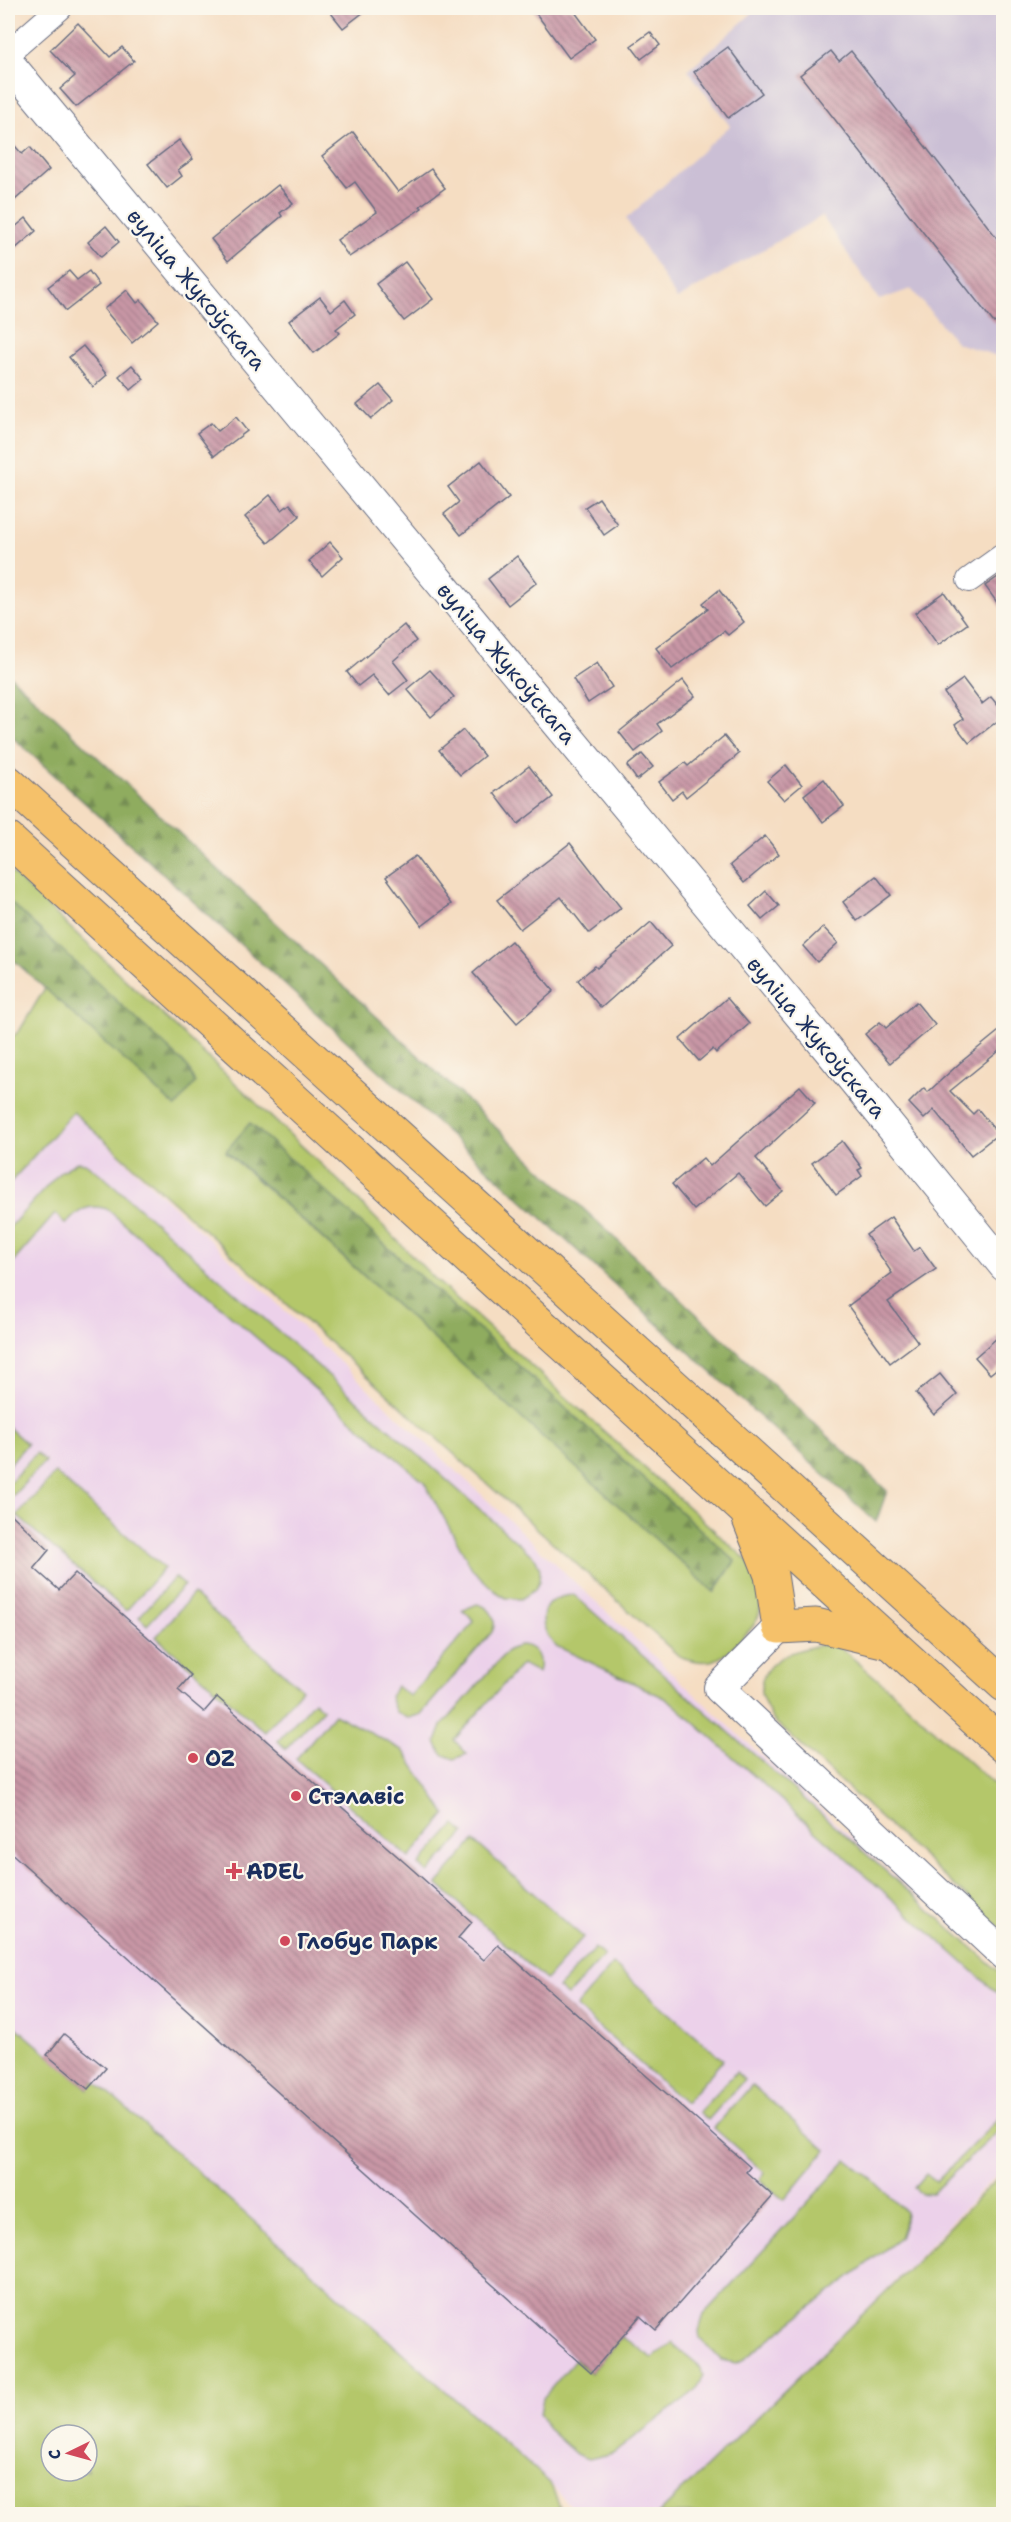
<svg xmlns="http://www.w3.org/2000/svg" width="1011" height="2522" viewBox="0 0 1011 2522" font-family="'Shantell Sans',sans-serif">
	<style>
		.built { fill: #ecd1ea }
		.industrial { fill: #cbbfd5 }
		.grass { fill: #b4c76b; stroke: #687b64; stroke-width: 1.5; fill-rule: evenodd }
		.forest { fill: url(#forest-firs); stroke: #556e5e; stroke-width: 1.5 }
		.building { fill: url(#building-back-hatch) }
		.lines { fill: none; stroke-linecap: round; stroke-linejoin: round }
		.minor-casing { stroke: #676c81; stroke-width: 26 }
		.tertiary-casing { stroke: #676c81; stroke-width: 32 }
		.trunk-casing { stroke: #676c81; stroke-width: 35 }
		.minor { stroke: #fff; stroke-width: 24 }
		.tertiary { stroke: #fff; stroke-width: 30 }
		.trunk { stroke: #f5c16b; stroke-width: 33 }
		.poi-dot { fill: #d1495b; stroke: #fbf7ec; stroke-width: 2 }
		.labels { text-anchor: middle; stroke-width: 4.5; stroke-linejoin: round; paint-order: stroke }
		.street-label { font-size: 22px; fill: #1b2f5e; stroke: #fbf7ec }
		.poi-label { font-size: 22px; font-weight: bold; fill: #1b2f5e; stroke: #fbf7ec; text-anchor: start }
	</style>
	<defs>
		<pattern id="forest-firs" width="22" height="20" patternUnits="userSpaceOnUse" patternTransform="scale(1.5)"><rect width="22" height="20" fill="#8fac5f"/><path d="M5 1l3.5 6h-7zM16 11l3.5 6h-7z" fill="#748c52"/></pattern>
		<pattern id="building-back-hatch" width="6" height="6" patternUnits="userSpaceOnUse" patternTransform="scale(1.5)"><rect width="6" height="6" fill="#c997a6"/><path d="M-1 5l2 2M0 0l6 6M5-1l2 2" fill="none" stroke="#a27c8a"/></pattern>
	</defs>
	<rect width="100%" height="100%" fill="#fbf7ec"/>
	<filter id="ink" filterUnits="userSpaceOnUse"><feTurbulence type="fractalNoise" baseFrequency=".0167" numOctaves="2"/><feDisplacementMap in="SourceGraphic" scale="12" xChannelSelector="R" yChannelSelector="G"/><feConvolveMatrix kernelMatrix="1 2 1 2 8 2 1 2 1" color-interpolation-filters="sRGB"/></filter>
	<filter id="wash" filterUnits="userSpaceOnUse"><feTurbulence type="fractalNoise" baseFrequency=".008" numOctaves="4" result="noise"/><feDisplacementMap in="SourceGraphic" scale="24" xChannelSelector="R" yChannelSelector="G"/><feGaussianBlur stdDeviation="1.35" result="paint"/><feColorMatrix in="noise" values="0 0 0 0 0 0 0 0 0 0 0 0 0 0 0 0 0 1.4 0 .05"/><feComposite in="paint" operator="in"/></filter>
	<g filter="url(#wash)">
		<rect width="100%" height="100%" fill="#f5ddc2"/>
		<polygon class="built" points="8,1054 73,1112 706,1705 1003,1975 1003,2168 907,2269 658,2514 577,2514 550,2483 95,2081 88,2089 8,2020"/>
		<polygon class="industrial" points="758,8 927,8 934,14 944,8 1003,8 1003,358 957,343 911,289 879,300 822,216 677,299 626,219 730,126 688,70"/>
		<g class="grass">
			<path d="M8 869 340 1182 436 1280 748 1561C755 1573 763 1596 760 1610 758 1622 751 1629 743 1637 722 1661 709 1668 679 1656L73 1112 8 1185V1041L20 1030 45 988 176 1107 8 900ZM250 1123 735 1561 715 1592 226 1152Z"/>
			<path d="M77 1162 85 1163 103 1176 536 1559 540 1569 539 1581 535 1590 521 1599 506 1598 495 1591 473 1570 424 1482 107 1209C88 1203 79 1210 66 1224L55 1214 8 1268V1229L60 1172Z"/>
			<polygon points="8,1427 27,1444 8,1466"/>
			<polygon points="36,1453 45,1461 8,1501 8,1484"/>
			<polygon points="55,1473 164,1568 126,1611 17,1516"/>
			<polygon points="175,1577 184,1585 147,1625 139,1617"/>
			<polygon points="193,1594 302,1689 265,1732 156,1637"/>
			<path d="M574 1595 1003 1975V1998L669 1700 554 1645C535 1620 540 1597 574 1595Z"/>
			<path d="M477 1604C491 1607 498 1619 492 1632L421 1714 409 1718 396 1713 390 1697 396 1686 410 1696 474 1622 463 1610Z"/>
			<path d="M835 1643 888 1688 1003 1793V1930L772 1719C769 1711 762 1701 761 1693 759 1654 806 1647 835 1643Z"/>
			<path d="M522 1645C537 1647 542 1659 538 1673L522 1664 454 1740 467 1754 454 1759 442 1754 436 1742 442 1726 508 1650Z"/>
			<polygon points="314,1701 323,1709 286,1749 278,1741"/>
			<polygon points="334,1714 403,1750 446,1814 409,1858 296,1759"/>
			<polygon points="455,1825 464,1833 428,1873 419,1865"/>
			<polygon points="474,1841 583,1937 546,1980 437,1884"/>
			<polygon points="595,1948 604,1956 567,1996 558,1988"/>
			<polygon points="613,1964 723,2060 685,2103 576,2007"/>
			<path d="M8 2020 88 2089 95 2081 550 2483 560 2506 552 2514H8ZM51 2435H87V2471H51Z"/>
			<polygon points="736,2072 744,2080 708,2120 699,2112"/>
			<polygon points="752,2085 826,2150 784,2200 760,2180 765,2173 714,2128"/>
			<polygon points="1003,2114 1003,2127 932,2193 922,2194 914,2188 926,2174 936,2182"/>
			<polygon points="847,2160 873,2180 906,2212 904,2226 900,2238 744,2359 736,2363 721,2360 700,2338 699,2331 704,2314"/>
			<polygon points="1003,2172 1003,2514 658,2514 908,2270"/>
			<polygon points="622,2337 653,2358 672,2343 697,2364 704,2375 697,2389 614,2453 589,2459 576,2454 547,2428 540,2414 543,2398 575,2360 591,2373"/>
		</g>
		<g class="forest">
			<polygon points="8,674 887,1491 876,1522 8,733"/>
			<polygon points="8,900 188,1067 195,1083 176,1107 8,955"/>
			<polygon points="250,1123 735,1561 714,1592 226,1151"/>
		</g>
		<g id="blocks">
			<g class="building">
				<polygon points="327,8 369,8 343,28"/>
				<polygon points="532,8 572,8 595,39 569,58"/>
				<polygon points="78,23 110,57 122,47 134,61 76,107 60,89 75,76 50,50"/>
				<polygon points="650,32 660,45 641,59 631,46"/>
				<polygon points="728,47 762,93 728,118 694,72"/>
				<polygon points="831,51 839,61 851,51 1004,247 1004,316 994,323 800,75"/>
				<polygon points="353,132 398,192 431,169 445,188 420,206 422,208 349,257 337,240 377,212 355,182 347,188 322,156"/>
				<polygon points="8,138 22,154 30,147 49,170 8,206"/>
				<polygon points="179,140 193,159 178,170 182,176 167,188 148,164"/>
				<polygon points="278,185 293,203 280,213 282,216 228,261 211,239"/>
				<polygon points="26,218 36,231 8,255 8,233"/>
				<polygon points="106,226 119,242 101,257 88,242"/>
				<polygon points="405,262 433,299 404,321 376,284"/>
				<polygon points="69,271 77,280 89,271 99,285 66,311 48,287"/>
				<polygon points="127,290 137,303 141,300 158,321 132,343 104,309"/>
				<polygon points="320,297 331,311 345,300 355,314 336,329 340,333 314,353 289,321"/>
				<polygon points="83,346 107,375 93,387 69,357"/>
				<polygon points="132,365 144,379 131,390 119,376"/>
				<polygon points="380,385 393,400 371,419 357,404"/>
				<polygon points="236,417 247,431 214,456 197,433 211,423 218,431"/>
				<polygon points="481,461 509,497 461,535 444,514 459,502 448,487"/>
				<polygon points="270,495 282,510 290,504 300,516 268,543 245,517"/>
				<polygon points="599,498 618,525 604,535 585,507"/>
				<polygon points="330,542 343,557 322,576 309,561"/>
				<polygon points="517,556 537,582 508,605 488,579"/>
				<polygon points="1004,573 1004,612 985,586"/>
				<polygon points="719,590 744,622 728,635 724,631 672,669 656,648 708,609 703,603"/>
				<polygon points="944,592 967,624 938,645 915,613"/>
				<polygon points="404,625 416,641 393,661 408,680 389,695 372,675 358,686 347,672"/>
				<polygon points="597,663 612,687 588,703 573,679"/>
				<polygon points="430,670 454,697 431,717 407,689"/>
				<polygon points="963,679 982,704 991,697 1004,713 1004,716 969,743 955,725 963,719 944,693"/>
				<polygon points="683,680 695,696 657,724 662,731 635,752 619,732"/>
				<polygon points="463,730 484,756 460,775 439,750"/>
				<polygon points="724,736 739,754 686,797 682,791 672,799 659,782 685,763 688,766"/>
				<polygon points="642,754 653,767 637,780 627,766"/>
				<polygon points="786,765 802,785 784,800 767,781"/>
				<polygon points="529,766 553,797 518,824 494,793"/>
				<polygon points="824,779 844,806 823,822 804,795"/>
				<polygon points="765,836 779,854 744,883 730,865"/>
				<polygon points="570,843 621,908 589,933 561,897 520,929 497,900"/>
				<polygon points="415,856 451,904 422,926 386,877"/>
				<polygon points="876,876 891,895 857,921 843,902"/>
				<polygon points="766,891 779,906 762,920 750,906"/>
				<polygon points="651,922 671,946 601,1008 578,980 595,966 597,968"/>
				<polygon points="823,927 838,943 817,962 803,946"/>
				<polygon points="511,941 554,991 517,1023 473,973"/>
				<polygon points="727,998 749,1024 716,1053 713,1049 699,1061 680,1039"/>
				<polygon points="916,1002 935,1025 890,1063 865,1034 880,1022 886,1028"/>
				<polygon points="1004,1027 1004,1047 950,1091 973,1114 978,1109 998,1134 971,1155 934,1110 924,1119 909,1103 924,1088 928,1092 961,1062"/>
				<polygon points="800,1086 815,1103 756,1158 783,1191 765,1206 738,1173 694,1210 672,1184 703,1158 710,1166"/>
				<polygon points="842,1141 862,1168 858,1170 862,1176 836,1195 812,1163"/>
				<polygon points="891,1217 914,1251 920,1247 936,1269 888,1302 918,1342 890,1363 848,1306 892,1273 866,1235"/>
				<polygon points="1004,1332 1004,1363 990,1374 975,1357"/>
				<polygon points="940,1374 957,1395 934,1415 916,1393"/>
				<polygon points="8,1511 49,1550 34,1568 59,1590 75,1573 191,1675 178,1690 204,1712 217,1697 472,1922 458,1938 484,1960 498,1945 750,2167 746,2172 773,2196 656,2330 640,2316 591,2373 8,1850"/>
				<polygon points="64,2034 106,2068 88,2089 47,2055"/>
			</g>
		</g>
	</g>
	<g filter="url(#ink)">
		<use href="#blocks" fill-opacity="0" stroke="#676c81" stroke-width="1.5"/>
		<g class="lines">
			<g class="minor-casing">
				<g id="minor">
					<polyline points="8,53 60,8"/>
					<polyline points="969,580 1004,555"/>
				</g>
			</g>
			<g class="tertiary-casing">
				<g id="tertiary">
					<polyline points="8,62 831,1053 1004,1266"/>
					<polyline points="779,1627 719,1688 1004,1955"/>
				</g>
			</g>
			<g class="trunk-casing">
				<g id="trunk">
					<polyline points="8,782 1004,1685"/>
					<polyline points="8,839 1004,1746"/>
					<polyline points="749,1519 771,1575 779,1627 816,1625 887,1642"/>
				</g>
			</g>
			<use href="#minor" class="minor"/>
			<use href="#tertiary" class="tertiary"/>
			<use href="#trunk" class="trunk"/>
		</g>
	</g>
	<g class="poi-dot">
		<circle cx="193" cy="1758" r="6"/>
		<circle cx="296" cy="1796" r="6"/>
		<path d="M231 1862h6v6h6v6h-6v6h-6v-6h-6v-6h6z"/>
		<circle cx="285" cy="1941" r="6"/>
	</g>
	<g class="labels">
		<g class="street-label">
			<text transform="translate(197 289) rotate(50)" y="8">вуліца Жукоўскага</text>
			<text transform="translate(507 663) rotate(50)" y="8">вуліца Жукоўскага</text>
			<text transform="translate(817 1037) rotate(50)" y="8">вуліца Жукоўскага</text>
		</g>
		<g class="poi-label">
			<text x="205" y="1766">OZ</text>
			<text x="308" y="1804">Стэлавіс</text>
			<text x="246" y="1879">ADEL</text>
			<text x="297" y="1949">Глобус Парк</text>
		</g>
	</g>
	<rect width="1011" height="2522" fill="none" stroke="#fbf7ec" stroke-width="30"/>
	<g transform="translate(69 2453) rotate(265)"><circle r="28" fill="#fbf7ec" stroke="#a1a7b3" stroke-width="1.5"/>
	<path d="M0-4.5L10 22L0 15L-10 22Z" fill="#d1495b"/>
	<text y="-9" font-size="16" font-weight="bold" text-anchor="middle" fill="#1b2f5e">С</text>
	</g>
</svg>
